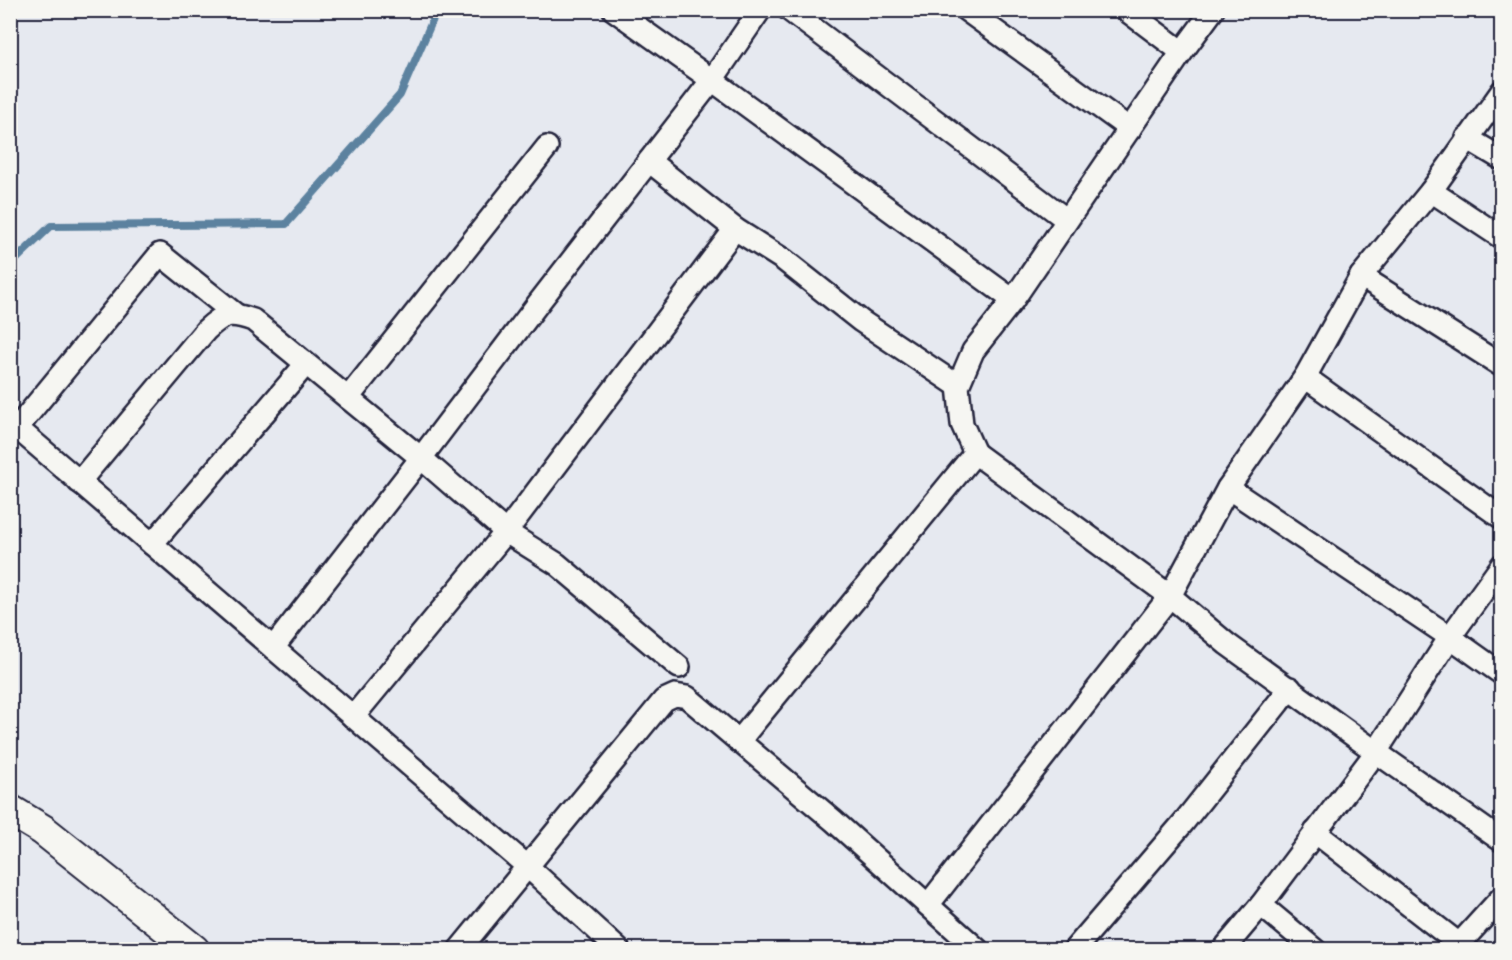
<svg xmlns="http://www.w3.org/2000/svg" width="1512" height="960" viewBox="0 0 1512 960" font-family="Caveat,sans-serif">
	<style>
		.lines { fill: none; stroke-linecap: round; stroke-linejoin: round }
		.stream { stroke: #5c829f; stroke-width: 8 }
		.street-casing { stroke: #22223b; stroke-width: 26 }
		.secondary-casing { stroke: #22223b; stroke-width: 34 }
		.street { stroke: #f6f6f2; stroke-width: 21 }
		.secondary { stroke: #f6f6f2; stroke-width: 30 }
	</style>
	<rect width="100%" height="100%" fill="#e6e9f0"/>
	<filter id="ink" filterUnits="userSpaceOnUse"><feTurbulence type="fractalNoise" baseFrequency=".0167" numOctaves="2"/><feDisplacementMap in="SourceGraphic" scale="12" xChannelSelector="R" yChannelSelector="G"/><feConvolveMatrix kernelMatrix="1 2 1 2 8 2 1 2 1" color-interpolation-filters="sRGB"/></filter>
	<g filter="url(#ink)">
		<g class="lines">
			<polyline class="stream" points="10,265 51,226 286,224 400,95 437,10"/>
			<g class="street-casing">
				<g id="street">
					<polyline points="614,10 712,80 1013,300"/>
					<polyline points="789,10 1067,220"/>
					<polyline points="966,10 1130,129"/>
					<polyline points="1126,10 1182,52"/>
					<polyline points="1467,138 1502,159"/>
					<polyline points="649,161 735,229 784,260 861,321 958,386"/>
					<polyline points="1431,191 1502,238"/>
					<polyline points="1361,276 1502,366"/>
					<polyline points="1305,377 1502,518"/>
					<polyline points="348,398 547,147"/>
					<polyline points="10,422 527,866 619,950"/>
					<polyline points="17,428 160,254 235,314"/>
					<polyline points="975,453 962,424 958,386 973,351 1013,300 1182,52 1213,10"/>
					<path d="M79 482 206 330C224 313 230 312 253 320L421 458 506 532 557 564 679 667"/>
					<polyline points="1228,488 1450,637 1502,674"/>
					<polyline points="152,544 306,364"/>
					<polyline points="273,648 421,458 540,301 712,80 760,10"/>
					<polyline points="353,717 506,532 735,229"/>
					<polyline points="739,741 834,821 978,950"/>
					<polyline points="1315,832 1459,944"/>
					<polyline points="928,905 1170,596 1228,488 1305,377 1361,276 1431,191 1502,91"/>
					<polyline points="1261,905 1315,950"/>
					<polyline points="459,950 664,700 675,695 687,697 739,741 975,453 1170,596 1227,644 1376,752 1502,841"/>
					<polyline points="1074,950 1183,823 1290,688"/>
					<polyline points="1223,950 1261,905 1376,752 1450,637 1502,565"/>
					<polyline points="1454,950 1502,897"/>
				</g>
			</g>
			<g class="secondary-casing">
				<polyline id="secondary" points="10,810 43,830 194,950"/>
			</g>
			<use href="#street" class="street"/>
			<use href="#secondary" class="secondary"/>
		</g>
	</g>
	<rect width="1512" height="960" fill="none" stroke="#f6f6f2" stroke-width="36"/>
	<rect x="18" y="18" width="1476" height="924" fill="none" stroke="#22223b" stroke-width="2" filter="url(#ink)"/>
</svg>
